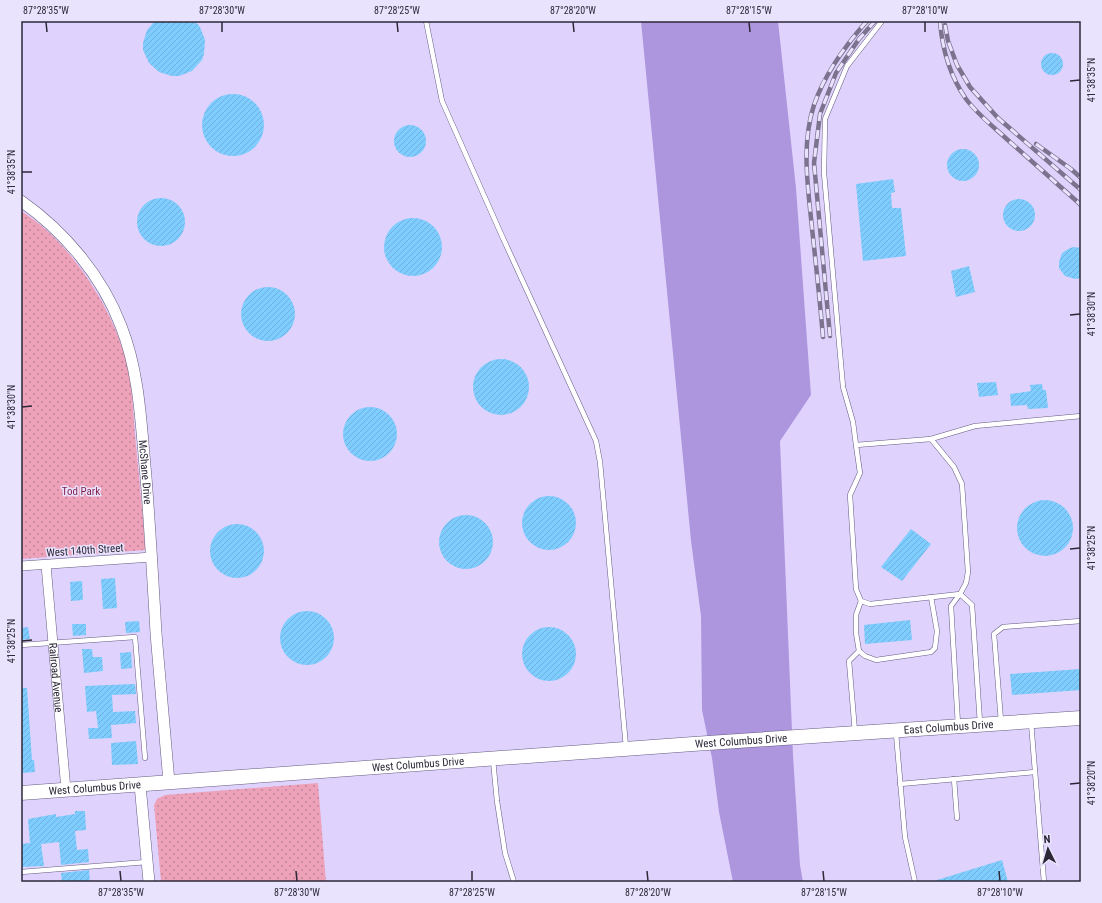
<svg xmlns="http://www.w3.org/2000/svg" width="1102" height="903" viewBox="0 0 1102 903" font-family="'Roboto Condensed',sans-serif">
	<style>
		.grass { fill: url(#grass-dots) }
		.water { fill: #ad96de }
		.building { fill: url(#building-hatch) }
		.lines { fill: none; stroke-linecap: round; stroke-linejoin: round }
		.service-casing { stroke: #665b80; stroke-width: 5.5 }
		.minor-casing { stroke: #665b80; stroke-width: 10 }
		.tertiary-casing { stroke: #665b80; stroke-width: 12 }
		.primary-casing { stroke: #665b80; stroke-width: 15 }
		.service { stroke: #fff; stroke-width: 4.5 }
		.minor { stroke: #fff; stroke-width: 9 }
		.tertiary { stroke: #fff; stroke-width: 11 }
		.primary { stroke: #fff; stroke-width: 14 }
		.rail-casing { stroke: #7c738f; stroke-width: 4.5 }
		.rail { stroke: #eae3fd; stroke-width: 3; stroke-dasharray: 9; stroke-linecap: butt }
		.ticks { fill: none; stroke: #2d2838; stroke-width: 1.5 }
		.labels { text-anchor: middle; stroke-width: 3; stroke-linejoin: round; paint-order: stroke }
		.street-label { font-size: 11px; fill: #2d2838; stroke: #eae3fd }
		.park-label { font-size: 11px; fill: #7f1f49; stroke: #eae3fd }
		.neatline { fill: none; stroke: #2d2838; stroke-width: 1.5 }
		.ticks-label { font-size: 10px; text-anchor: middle; fill: #2d2838 }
	</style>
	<defs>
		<pattern id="grass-dots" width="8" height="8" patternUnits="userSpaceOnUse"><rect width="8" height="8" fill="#eda2ba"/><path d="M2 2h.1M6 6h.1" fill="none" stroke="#c08498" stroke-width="1.8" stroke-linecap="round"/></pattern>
		<pattern id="building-hatch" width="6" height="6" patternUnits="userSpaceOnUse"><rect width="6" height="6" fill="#7fccff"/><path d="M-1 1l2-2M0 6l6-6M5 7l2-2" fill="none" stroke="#6eafdb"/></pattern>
	</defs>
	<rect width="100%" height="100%" fill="#dfd3fd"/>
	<g class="grass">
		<path d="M21 211C68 240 108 301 124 353 132 379 133 408 135 435 139 473 142 511 146 550L21 559Z"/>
		<polygon points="318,783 326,882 161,882 154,805 157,799 165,795"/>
	</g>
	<polygon class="water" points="641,21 778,21 796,188 811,395 780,441 793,755 800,865 803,882 733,882 719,812 712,758 702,710 701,616 691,541"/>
	<g class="building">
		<polygon points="155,21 195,21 200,27 205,40 204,54 202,60 192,71 179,76 172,76 159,72 149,63 143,50 143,43 147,30"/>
		<circle cx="1052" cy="64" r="11"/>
		<circle cx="233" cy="125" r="31"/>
		<circle cx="410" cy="141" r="16"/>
		<circle cx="963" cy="165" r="16"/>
		<polygon points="893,179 895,192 891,193 892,208 901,208 906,256 863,261 856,184"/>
		<circle cx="161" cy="222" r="24"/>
		<circle cx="1019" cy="215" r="16"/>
		<circle cx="413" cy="247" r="29"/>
		<polygon points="1074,247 1081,248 1081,278 1075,279 1065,276 1059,268 1059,262 1062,253 1070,248"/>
		<polygon points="969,266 975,292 956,297 951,271"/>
		<circle cx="268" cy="314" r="27"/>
		<circle cx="501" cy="387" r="28"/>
		<polygon points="996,382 998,395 979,397 977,383"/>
		<polygon points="1042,384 1043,390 1046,390 1048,408 1028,409 1027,405 1011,406 1010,394 1031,391 1030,385"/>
		<circle cx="370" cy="434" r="27"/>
		<circle cx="549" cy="523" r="27"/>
		<circle cx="1045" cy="528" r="28"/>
		<circle cx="466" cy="542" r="27"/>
		<circle cx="237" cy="551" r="27"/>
		<polygon points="911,529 931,544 902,581 881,567"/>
		<polygon points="115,578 117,608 103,609 101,579"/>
		<polygon points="82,581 83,600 71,601 70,582"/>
		<circle cx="307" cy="638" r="27"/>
		<polygon points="910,620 912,640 865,644 864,625"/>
		<polygon points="139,621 140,632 126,633 125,622"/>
		<polygon points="72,624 86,624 86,635 73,636"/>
		<polygon points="28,627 30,639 21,640 21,628"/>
		<circle cx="549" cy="654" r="27"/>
		<polygon points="82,649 92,649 93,657 102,657 103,671 84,673"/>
		<polygon points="131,652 132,668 121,669 120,653"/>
		<polygon points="1081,669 1081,690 1012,695 1010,674"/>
		<polygon points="135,684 136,694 112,695 113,712 135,711 136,723 111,725 112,738 89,739 88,728 98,728 96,711 87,712 85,686"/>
		<polygon points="21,688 27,688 32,760 34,760 35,772 21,773"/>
		<polygon points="136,741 138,764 112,765 111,743"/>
		<polygon points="75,811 85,811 86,830 75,831 77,850 88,849 89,862 61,865 59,842 41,844 44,866 21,867 21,844 30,843 28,819 56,814 56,817 75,814"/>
		<polygon points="1002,860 1008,882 938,882 937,880"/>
		<polygon points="89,870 90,882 62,882 61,873"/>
	</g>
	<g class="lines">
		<g class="service-casing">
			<g id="service">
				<polyline points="426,21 442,101 502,236 596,441 600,462 626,747"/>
				<polygon points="931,439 954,467 962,484 968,572 966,583 960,594 870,604 861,601 856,589 850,495 860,473 856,445"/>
				<polyline points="931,439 975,426 1081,416"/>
				<polyline points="856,445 853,422 843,387 824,173 825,119 847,66 882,21"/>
				<polyline points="861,601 856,615 856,633 859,651 865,656 876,660 931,652 935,648 937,631 931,597"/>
				<polyline points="21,645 135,637 145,758"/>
				<polyline points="1001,721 994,634 1003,627 1081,621"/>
				<polyline points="1031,722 1044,882"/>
				<polyline points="958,725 951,606 960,594 972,605 980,723"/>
				<polyline points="855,732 849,661 859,651"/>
				<polyline points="896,733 905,837 915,882"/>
				<polyline points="493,760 497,801 505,853 514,882"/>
				<polyline points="954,779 957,818"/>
				<polyline points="900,784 1035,772"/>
				<polyline points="21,872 147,862"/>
			</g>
		</g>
		<g class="minor-casing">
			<g id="minor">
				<path id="s1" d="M46 565 66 790"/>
				<polyline points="21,566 152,557"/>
			</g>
		</g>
		<g class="tertiary-casing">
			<g id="tertiary">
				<path id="s2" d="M21 201C65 232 102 276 121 326 140 374 141 426 146 477 150 529 153 581 156 633 160 683 165 733 169 782"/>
				<polyline points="140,785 149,882"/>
			</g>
		</g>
		<g class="primary-casing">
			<g id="primary">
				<path id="s3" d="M21 793 693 744 1081 718"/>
			</g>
		</g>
		<use href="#service" class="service"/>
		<use href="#minor" class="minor"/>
		<use href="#tertiary" class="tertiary"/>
		<use href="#primary" class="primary"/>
		<g class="rail-casing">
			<g id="rail">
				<path d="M940 21C942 48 950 76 966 99 978 115 995 128 1010 142 1034 163 1057 184 1081 205"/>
				<polyline points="945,25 948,41 957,65 970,87 998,118 1081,190"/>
				<polyline points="1036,144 1071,169 1081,178"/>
				<polyline points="830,336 814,163 820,114 836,73 859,39 875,21"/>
				<path d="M823 337C820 301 816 265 812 228 808 187 801 145 814 105 825 73 845 46 867 21"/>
			</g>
		</g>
		<use href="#rail" class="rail"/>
	</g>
	<path class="ticks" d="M46 22 47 32M222 22V32M397 22 398 32M573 22 574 32M749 22 750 32M925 22V32M1070 81 1080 80M22 172H32M1070 315 1080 314M22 407 32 406M1070 549 1080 548M22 641 32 640M1070 784 1080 783M120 871 121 881M296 871 297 881M472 871V881M647 871 648 881M823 871 824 881M999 871 1000 881"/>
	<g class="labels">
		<g class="street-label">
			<text dy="4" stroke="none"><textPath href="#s2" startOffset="311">McShane Drive</textPath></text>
			<text transform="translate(85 550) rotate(-4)" y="4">West 140th Street</text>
			<text dy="4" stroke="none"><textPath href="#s1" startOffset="113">Railroad Avenue</textPath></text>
			<text dy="4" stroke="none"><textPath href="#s3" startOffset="930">East Columbus Drive</textPath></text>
			<text dy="4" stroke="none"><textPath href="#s3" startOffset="722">West Columbus Drive</textPath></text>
			<text dy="4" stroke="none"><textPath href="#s3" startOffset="398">West Columbus Drive</textPath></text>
			<text dy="4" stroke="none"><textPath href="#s3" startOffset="74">West Columbus Drive</textPath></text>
		</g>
		<g class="park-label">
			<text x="81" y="495">Tod Park</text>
		</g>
	</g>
	<rect width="1102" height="903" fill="none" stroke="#eae3fd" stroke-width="44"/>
	<g transform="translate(1048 849) rotate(355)" stroke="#eae3fd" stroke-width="3" paint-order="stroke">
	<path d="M0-3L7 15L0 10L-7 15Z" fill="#2d2838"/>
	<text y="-6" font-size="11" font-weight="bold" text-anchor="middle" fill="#2d2838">N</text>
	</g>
	<rect x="22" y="22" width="1058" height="859" class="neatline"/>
	<g class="ticks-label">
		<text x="46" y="14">87°28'35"W</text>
		<text x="222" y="14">87°28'30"W</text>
		<text x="397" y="14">87°28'25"W</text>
		<text x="573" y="14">87°28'20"W</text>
		<text x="749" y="14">87°28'15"W</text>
		<text x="925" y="14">87°28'10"W</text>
		<text transform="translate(1091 80) rotate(-90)" y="4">41°38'35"N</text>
		<text transform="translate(11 172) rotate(-90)" y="4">41°38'35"N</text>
		<text transform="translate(1091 314) rotate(-90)" y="4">41°38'30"N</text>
		<text transform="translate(11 407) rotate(-90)" y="4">41°38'30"N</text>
		<text transform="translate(1091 548) rotate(-90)" y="4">41°38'25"N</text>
		<text transform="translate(11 641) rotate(-90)" y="4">41°38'25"N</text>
		<text transform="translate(1091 783) rotate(-90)" y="4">41°38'20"N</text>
		<text x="121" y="896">87°28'35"W</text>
		<text x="297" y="896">87°28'30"W</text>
		<text x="472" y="896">87°28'25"W</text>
		<text x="648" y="896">87°28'20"W</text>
		<text x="824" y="896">87°28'15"W</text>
		<text x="1000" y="896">87°28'10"W</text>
	</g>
</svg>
